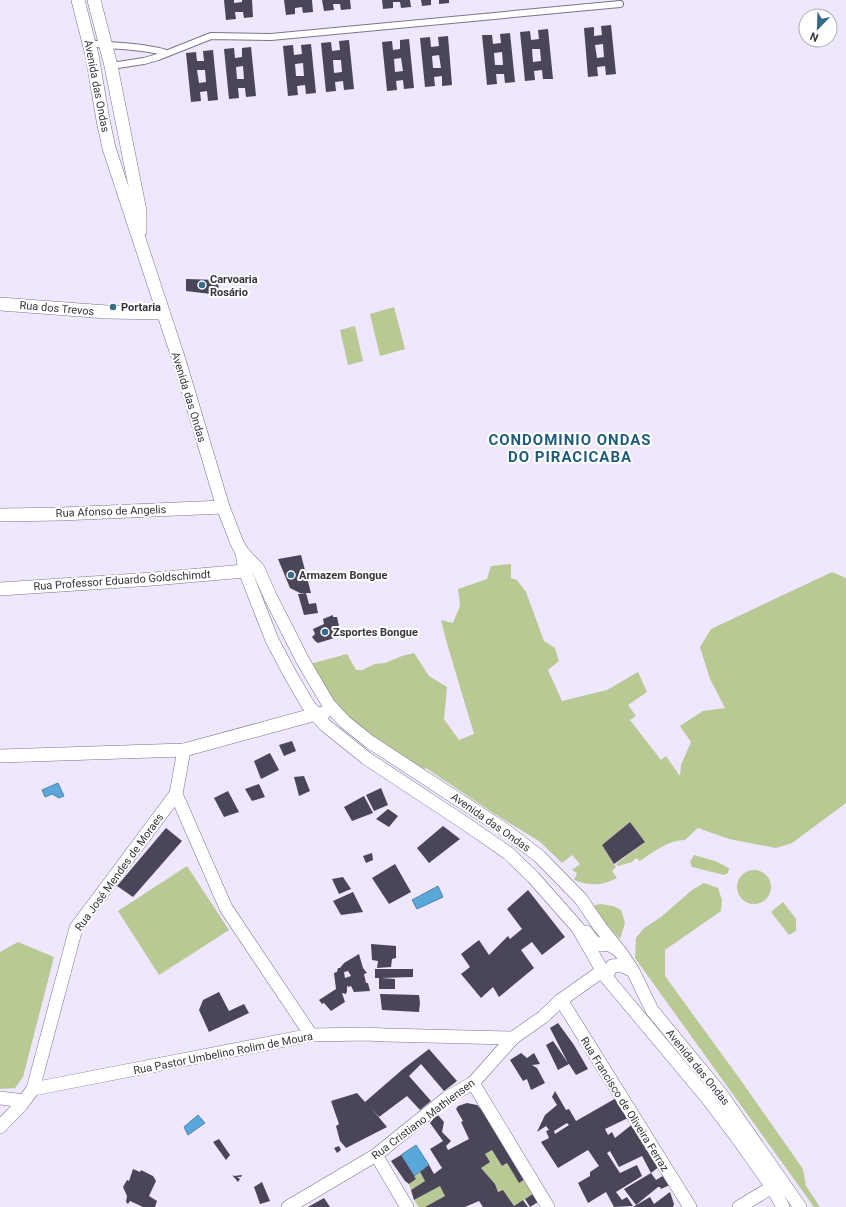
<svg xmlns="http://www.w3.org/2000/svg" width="846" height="1207" viewBox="0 0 846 1207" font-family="Roboto,sans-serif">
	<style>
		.green { fill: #b9c994 }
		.water { fill: #5aa7da; stroke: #5084ab }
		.building { fill: #4a4557; fill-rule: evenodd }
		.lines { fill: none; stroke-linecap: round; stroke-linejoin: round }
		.lane-casing { stroke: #7b7589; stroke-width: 8 }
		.street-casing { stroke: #7b7589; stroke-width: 14 }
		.lane { stroke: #fff; stroke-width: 6 }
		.street { stroke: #fff; stroke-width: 13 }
		.poi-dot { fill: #376b88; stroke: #fff; stroke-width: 1.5 }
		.labels { text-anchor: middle; stroke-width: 4; stroke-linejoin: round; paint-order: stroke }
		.street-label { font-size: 11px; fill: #37343d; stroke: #fff }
		.poi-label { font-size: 11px; font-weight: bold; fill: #37343d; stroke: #fff; text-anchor: start }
		.district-label { font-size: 15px; font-weight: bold; letter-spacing: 1px; fill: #1f5c7c; stroke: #fff }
	</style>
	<rect width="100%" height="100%" fill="#eee7fe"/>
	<g class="green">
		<polygon points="394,307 405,349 380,356 370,314"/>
		<polygon points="355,326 363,361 348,365 340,330"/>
		<path d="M511 564V578L517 580 526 592 544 641 555 648 559 661 548 670 562 701 607 690 638 672 647 692 628 705 636 716 630 720 661 760 666 756 680 776 681 765 691 742 680 726 703 711 725 708 710 679 700 647 711 629 832 572 846 578V803L792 843 776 848 729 839 698 828 685 840C668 840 653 852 640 861L636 858 632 862 618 866 616 864 645 842 630 822 602 845 616 867 612 871 617 878C602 886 590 886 574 880L577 873 572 870 580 864 572 855 562 863 539 841 493 813 426 768 420 771 353 722 334 703 310 664 347 654 356 670H362L375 664 385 663 402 656 414 653 429 676 447 687 444 719 459 740 474 734 446 640 441 620 453 623 460 606 458 589 487 579 491 566Z"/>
		<polygon points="694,855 715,861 729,868 728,873 724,875 692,867 690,862"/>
		<polygon points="187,866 229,930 159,975 118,911"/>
		<circle cx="754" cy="887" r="17"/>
		<polygon points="704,883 718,888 722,900 721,911 665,950 665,976 742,1082 803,1169 806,1186 820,1207 814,1207 635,958 636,938 643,929 661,917 692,890"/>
		<polygon points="783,902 796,919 796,931 789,935 771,912"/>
		<polygon points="600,904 613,906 621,910 625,923 620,939 609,927 593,906"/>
		<polygon points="18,942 54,957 23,1077 15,1088 0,1089 0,952"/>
		<polygon points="492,1150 502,1166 507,1163 519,1183 525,1179 533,1194 514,1206 503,1190 498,1192 495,1184 481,1168 485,1154"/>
		<polygon points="420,1172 425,1181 411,1190 409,1184 416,1179 414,1176"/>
		<polygon points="440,1186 445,1196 425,1207 419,1207 414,1200"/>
	</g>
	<g class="water">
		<polygon points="58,783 64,796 59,798 52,794 45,797 42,790"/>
		<polygon points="438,886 443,897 417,909 412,900"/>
		<polygon points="198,1115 205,1123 188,1135 184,1127"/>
		<polygon points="416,1145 429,1165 414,1176 401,1155"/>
	</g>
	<g class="building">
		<polygon points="224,0 234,0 234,3 242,2 242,0 252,0 253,17 244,18 243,12 235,12 236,19 226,20"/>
		<polygon points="284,0 312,0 313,12 303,13 302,7 295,8 295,14 286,15"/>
		<polygon points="322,0 350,0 351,9 341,10 340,4 333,4 334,10 324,11"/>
		<polygon points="382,0 410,0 411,7 401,8 400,2 393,2 393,8 383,9"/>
		<polygon points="421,0 431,0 431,5 422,6"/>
		<polygon points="439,0 449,0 449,3 439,4"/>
		<path d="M611 25 616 74 606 75 605 66 597 67 598 76 588 77 584 28 594 27V36L602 35 601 26ZM603 44 604 57 597 58 595 45Z"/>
		<path d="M548 29 553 79H543L542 70 534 71 535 80 525 81 520 32 530 31 531 40 539 39 538 30ZM532 49H540L541 61 533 62Z"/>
		<path d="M510 33 515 82 505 83 504 74H496L497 84 487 85 482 35H492L493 44 501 43 500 34ZM502 52 503 65H495L494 53Z"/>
		<path d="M448 36 452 85 442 86V76L434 77 435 86 425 87 420 38 430 37 431 47 439 46 438 37ZM439 55 441 68H433L432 56Z"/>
		<path d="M409 39 414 88 404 89 403 80 396 81 397 90 387 91 382 42 392 41 393 50 400 49V40ZM401 58 403 71 395 72 394 59Z"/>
		<path d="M349 40 354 89 344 90 343 81 335 82 336 91 326 92 321 43 331 42 332 51 340 50 339 41ZM333 60H341L342 72 334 73Z"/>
		<path d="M311 44 316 93 306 94 305 85 297 86 298 95 288 96 283 46 293 45 294 55 302 54 301 45ZM303 63 304 76H296L295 64Z"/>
		<path d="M251 47 256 96 246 97 245 88H238L239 98 229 99 224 49 234 48 235 58 242 57V48ZM243 66 244 79H237L236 67Z"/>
		<path d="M213 50 218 100 208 101 207 91 200 92 201 101 191 102 186 53 196 52 197 61H204L203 51ZM197 70H205L206 82 199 83Z"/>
		<polygon points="186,279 218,280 219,295 186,291"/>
		<polygon points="301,555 311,593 300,593 290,588 278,559"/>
		<polygon points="306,593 309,604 316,603 318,613 304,615 298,594"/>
		<polygon points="333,615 333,617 337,617 341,636 318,643 315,641 312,637 315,634 313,629 324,624 323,619"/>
		<polygon points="292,741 296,751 284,756 279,745"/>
		<polygon points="270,753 279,770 261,779 254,761"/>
		<polygon points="304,776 310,791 299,796 294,777"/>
		<polygon points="259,784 265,797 252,801 245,789"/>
		<polygon points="381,788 388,805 374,811 366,795"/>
		<polygon points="228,791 239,812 224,817 214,798"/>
		<polygon points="364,796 373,813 352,821 344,807"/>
		<polygon points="388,809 398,816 389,827 376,819"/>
		<polygon points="630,822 645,842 614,864 602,845"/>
		<polygon points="443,826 460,839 429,863 417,848"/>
		<polygon points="166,828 182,841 133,897 117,886"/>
		<polygon points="372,853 373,860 366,863 363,856"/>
		<polygon points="395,864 411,892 389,904 372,878"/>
		<polygon points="343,877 351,889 339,894 332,879"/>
		<polygon points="528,890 565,937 542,955 532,942 521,950 534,968 499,997 493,987 481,998 461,974 470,967 461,954 479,940 489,955 508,936 510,939 522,929 507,909"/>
		<polygon points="353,892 363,912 341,915 333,901"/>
		<polygon points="371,944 396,946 396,958 392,959 391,967 377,968 378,961 372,960"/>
		<path d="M359 954 363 968 367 973 364 974 366 983H368L370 991 354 992 351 986 348 987 347 985V991L346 994 342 993 345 1002 331 1011 324 1003 322 1004 319 1000 336 989 334 973 337 972 338 968H340L344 963ZM348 971 351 976 345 978 344 972Z"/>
		<polygon points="375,969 413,969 413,977 381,978 395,979 395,989 379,989 379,978 375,978"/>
		<polygon points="219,992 229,1011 244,1004 249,1013 209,1032 199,1010 203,1000"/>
		<polygon points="380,994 419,995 420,1003 419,1012 382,1010"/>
		<polygon points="558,1023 574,1045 588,1069 576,1075 569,1064 558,1070 546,1045 553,1041 568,1063 550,1028"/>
		<polygon points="429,1049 457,1081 444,1091 421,1064 409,1076 431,1101 420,1110 407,1096 379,1117 370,1107 387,1127 346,1148 340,1141 336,1126 339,1124 331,1101 357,1093 365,1102 403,1069"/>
		<polygon points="521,1053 527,1058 534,1053 540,1064 532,1065 537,1068 545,1083 531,1090 527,1079 523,1081 510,1060"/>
		<path d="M555 1091 566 1110 569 1109 576 1121 618 1097 628 1118 605 1129 608 1135 612 1132 615 1138 634 1123 660 1166 651 1173 642 1156 619 1167 610 1151 607 1153 620 1173 637 1165 642 1176 616 1192 622 1200 627 1197 633 1206 614 1207 606 1192 588 1203 578 1183 590 1176V1172L599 1166 588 1150 558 1168 541 1142 549 1138 546 1131 549 1130 546 1126 537 1132 545 1115 557 1105 552 1097ZM567 1123 569 1125 555 1134 554 1131Z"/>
		<polygon points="467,1103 477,1105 482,1110 525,1179 519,1183 507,1163 502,1166 492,1150 485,1154 490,1162 481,1168 495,1184 498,1192 503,1190 514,1206 523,1200 528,1207 483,1207 479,1201 465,1207 425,1207 445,1196 440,1186 414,1200 411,1190 425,1181 420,1172 429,1165 434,1174 442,1168 430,1149 443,1141 430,1123 437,1114 444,1122 442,1132 451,1141 446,1146 448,1150 469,1139 461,1122 463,1121 456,1109 458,1106"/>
		<polygon points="219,1139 230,1155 226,1160 213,1142"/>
		<polygon points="339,1146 341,1150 337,1153 334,1148"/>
		<polygon points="401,1155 416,1179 409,1184 405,1181 391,1161"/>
		<polygon points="133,1169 140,1172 141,1170 153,1176 156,1181 149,1196 157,1201 155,1207 143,1207 130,1201 128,1204 126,1202 127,1196 123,1187 127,1180 129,1181"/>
		<polygon points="651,1173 656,1180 666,1174 672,1184 661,1189 660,1187 658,1187 636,1205 624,1189"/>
		<polygon points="232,1175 234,1176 242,1175 241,1177 237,1177 240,1179 238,1182"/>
		<polygon points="262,1182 270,1201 260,1204 254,1187"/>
		<polygon points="670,1192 674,1204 673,1207 633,1207 650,1197 654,1204"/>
		<polygon points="533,1194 538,1202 530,1207 525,1199"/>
		<polygon points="324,1198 330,1207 308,1207"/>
	</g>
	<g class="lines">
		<g class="lane-casing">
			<g id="lane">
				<path d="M89 43C115 47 141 45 166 53"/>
				<polyline points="111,66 144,61 158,57 211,36 271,37 620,4"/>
			</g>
		</g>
		<g class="street-casing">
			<g id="street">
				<polyline points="78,0 92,55 103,120 109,148 179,360 223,507 237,543 242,552 258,569 271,598 303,661 329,705 345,722 370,742 505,830 540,857 581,899 600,927 621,953 633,971 652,1010 721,1094 800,1207"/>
				<polyline points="94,0 111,66 140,211 140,231"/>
				<polyline points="0,304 107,312 163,313"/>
				<polyline points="0,515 61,514 223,507"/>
				<polyline points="242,552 245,571 272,640 290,674 308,705 325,725 366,758 463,822 508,853 533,877 578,928 606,977 708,1099 736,1136 772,1187 783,1207"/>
				<polyline points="0,589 153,579 245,571"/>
				<polyline points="0,756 184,750 316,714 324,713"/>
				<polyline points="176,794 226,908 311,1035"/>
				<path d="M586 932C591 939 594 944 603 945L607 943 618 950"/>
				<polyline points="606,977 612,966 621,965 633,971"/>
				<polyline points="561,1000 690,1207"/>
				<polyline points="473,1083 548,1207"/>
				<polyline points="33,1089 76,928 176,794 184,750"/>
				<polyline points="0,1098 24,1101"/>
				<polyline points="0,1127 22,1104 33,1089 311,1035 366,1034 385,1035 513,1038"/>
				<polyline points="376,1155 407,1207"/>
				<polyline points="288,1207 376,1155 448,1097 473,1083 513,1038 543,1017 561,1000 602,971"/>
				<polyline points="739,1207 779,1183"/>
			</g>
		</g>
		<use href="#lane" class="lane"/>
		<use href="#street" class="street"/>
	</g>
	<g class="poi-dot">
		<circle cx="202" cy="285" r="4"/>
		<circle cx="113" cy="307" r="4"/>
		<circle cx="291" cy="575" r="4"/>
		<circle cx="325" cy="632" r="4"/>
	</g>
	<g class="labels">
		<g class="street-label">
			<text transform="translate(97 86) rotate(79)" y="4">Avenida das Ondas</text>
			<text transform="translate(57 308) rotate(5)" y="4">Rua dos Trevos</text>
			<text transform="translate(189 397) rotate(73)" y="4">Avenida das Ondas</text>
			<text transform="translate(111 511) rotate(-2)" y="4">Rua Afonso de Angelis</text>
			<text transform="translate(122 580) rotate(-4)" y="4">Rua Professor Eduardo Goldschimdt</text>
			<text transform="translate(491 822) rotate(35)" y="4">Avenida das Ondas</text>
			<text transform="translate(119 872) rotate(-54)" y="4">Rua José Mendes de Moraes</text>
			<text transform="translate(223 1053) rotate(-11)" y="4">Rua Pastor Umbelino Rolim de Moura</text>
			<text transform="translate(698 1067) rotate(51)" y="4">Avenida das Ondas</text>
			<text transform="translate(625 1104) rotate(58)" y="4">Rua Francisco de Oliveira Ferraz</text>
			<text transform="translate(423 1119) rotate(-37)" y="4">Rua Cristiano Mathiensen</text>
		</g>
		<g class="poi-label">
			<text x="210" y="283">Carvoaria<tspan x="210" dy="13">Rosário</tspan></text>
			<text x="121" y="311">Portaria</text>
			<text x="299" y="579">Armazem Bongue</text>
			<text x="333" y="636">Zsportes Bongue</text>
		</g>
		<g class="district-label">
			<text x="570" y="445">CONDOMINIO ONDAS<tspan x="570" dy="17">DO PIRACICABA</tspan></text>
		</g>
	</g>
	<g transform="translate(818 28) rotate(203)"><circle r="19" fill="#ffffff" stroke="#afaeb1"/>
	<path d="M0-3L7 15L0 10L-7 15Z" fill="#376b88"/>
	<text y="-6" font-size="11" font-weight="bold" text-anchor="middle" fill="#37343d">N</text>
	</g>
</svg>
